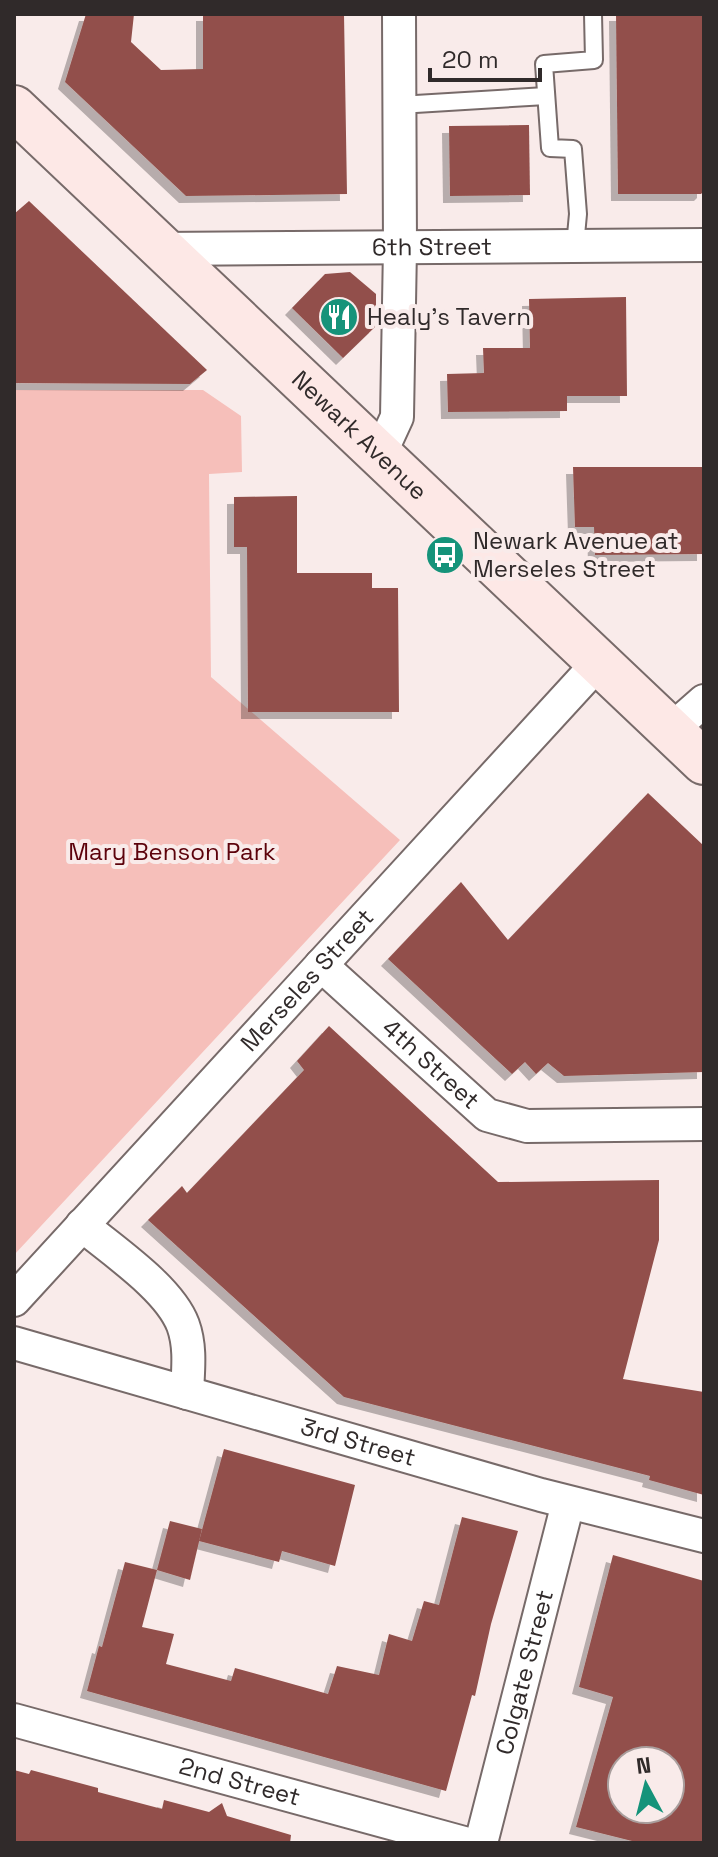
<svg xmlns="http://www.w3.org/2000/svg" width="718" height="1857" viewBox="0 0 718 1857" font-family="'Space Grotesk',sans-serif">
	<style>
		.green { fill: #f6bfba }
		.building { fill: #92504b; fill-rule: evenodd; filter: url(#shadow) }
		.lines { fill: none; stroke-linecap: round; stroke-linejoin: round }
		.lane-casing { stroke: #776a69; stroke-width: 20 }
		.street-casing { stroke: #776a69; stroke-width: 36 }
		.secondary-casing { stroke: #776a69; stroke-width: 48 }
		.lane { stroke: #fff; stroke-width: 16 }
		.street { stroke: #fff; stroke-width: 32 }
		.secondary { stroke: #fde8e6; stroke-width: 44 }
		.labels { text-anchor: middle; stroke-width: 8; stroke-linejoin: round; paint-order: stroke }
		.street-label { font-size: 24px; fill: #302a2a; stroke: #f9ebea }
		.poi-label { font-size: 24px; fill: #302a2a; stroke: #f9ebea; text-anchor: start }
		.park-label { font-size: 24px; fill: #5c020b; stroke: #f9ebea }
	</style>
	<defs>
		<filter id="shadow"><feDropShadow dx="-7" dy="7" stdDeviation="0" flood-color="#0004"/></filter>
	</defs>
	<rect width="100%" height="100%" fill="#f9ebea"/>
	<polygon class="green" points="14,390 203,390 241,416 242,472 209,474 211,677 400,840 14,1255"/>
	<g class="building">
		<polygon points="86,14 134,14 131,42 161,70 203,69 203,14 344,14 347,194 186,196 65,82"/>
		<polygon points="616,14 704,14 704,191 701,194 618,194"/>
		<polygon points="529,125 530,195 450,196 449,126"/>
		<polygon points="29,201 207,370 190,384 14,383 14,214"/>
		<polygon points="350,272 376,294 376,326 343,358 292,308 325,274"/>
		<polygon points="626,297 627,396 567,396 567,411 448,412 447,374 484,373 483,348 530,348 529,299"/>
		<polygon points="573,467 704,467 704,554 595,555 594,527 575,527"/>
		<polygon points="297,496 297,573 372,573 372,588 398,588 399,712 248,712 247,547 234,547 234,497"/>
		<polygon points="648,793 704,846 704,1072 564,1076 548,1063 536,1074 525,1062 512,1074 388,959 461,882 508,940"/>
		<polygon points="329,1026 498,1182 659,1180 659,1240 623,1379 704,1392 704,1495 649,1480 650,1476 344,1397 148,1220 182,1186 187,1193 304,1070 297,1061"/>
		<polygon points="224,1449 355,1485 335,1566 282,1551 279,1562 199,1541"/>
		<polygon points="462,1517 518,1531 491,1624 475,1696 472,1695 446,1791 87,1691 99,1646 102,1647 125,1562 157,1570 142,1627 174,1634 166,1664 231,1681 235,1668 328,1694 337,1666 379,1675 389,1634 412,1641 424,1601 439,1605"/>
		<polygon points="170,1521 202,1529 190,1580 157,1570"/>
		<path d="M613 1555 704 1581V1843H640L576 1827 613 1697 579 1687ZM622 1761H670V1809H622Z"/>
		<polygon points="14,1770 29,1774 31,1770 98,1788 98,1792 162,1809 164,1800 209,1812 222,1803 227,1816 291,1835 290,1843 14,1843"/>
	</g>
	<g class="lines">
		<g class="lane-casing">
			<g id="lane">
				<polyline points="399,105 546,96"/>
				<polyline points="575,246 578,214 573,149 550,148 544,64 594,60 593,14"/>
			</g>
		</g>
		<g class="street-casing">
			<g id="street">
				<path id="s1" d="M160 249 704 245"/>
				<polyline points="380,454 397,417 400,247 399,14"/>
				<polyline points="671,730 704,701"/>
				<path id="s2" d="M321 965 487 1115 527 1126 704 1124"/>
				<path d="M82 1225C113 1251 169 1288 183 1325 191 1347 188 1370 187 1393"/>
				<path id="s3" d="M14 1300 600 661"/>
				<path id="s4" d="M14 1343 541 1495 704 1536"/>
				<path id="s5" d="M14 1720 464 1843"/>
				<path id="s6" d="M481 1843 568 1503"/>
			</g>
		</g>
		<g class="secondary-casing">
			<g id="secondary">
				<path id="s7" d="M14 108 704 762"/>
			</g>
		</g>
		<use href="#lane" class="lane"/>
		<use href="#street" class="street"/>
		<use href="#secondary" class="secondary"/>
	</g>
	<defs>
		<g id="restaurant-disc" transform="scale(2)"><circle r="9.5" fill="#15937a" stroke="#f9ebea"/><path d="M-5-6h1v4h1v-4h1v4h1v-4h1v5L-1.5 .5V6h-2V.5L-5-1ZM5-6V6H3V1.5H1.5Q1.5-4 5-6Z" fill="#fff"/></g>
		<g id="bus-disc" transform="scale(2)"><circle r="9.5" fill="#15937a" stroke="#f9ebea"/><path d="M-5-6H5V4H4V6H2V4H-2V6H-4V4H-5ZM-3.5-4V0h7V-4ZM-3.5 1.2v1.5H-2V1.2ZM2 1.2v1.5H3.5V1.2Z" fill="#fff"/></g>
	</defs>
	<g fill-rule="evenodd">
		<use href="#restaurant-disc" x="339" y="317"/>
		<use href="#bus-disc" x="445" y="555"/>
	</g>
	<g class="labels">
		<g class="street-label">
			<text dy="8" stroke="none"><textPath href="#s1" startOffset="272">6th Street</textPath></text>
			<text dy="8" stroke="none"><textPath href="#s7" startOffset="476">Newark Avenue</textPath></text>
			<text dy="8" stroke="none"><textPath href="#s3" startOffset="434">Merseles Street</textPath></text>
			<text dy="8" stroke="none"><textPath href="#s2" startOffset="148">4th Street</textPath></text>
			<text dy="8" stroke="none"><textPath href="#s4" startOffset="358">3rd Street</textPath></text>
			<text dy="8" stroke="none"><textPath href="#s6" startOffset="176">Colgate Street</textPath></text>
			<text dy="8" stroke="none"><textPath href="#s5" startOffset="234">2nd Street</textPath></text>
		</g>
		<g class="poi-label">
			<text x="367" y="325">Healy's Tavern</text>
			<text x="473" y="549">Newark Avenue at<tspan x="473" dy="28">Merseles Street</tspan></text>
		</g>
		<g class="park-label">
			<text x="172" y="860">Mary Benson Park</text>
		</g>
	</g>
	<rect width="718" height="1857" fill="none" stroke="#302a2a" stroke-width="32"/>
	<g transform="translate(646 1785) rotate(353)"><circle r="38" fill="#f9ebea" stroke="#a99e9d" stroke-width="2"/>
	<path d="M0-6L14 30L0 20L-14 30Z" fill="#15937a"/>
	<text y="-12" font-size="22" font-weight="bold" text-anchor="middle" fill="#302a2a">N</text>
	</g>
	<path d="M430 68v12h110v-12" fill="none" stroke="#302a2a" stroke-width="4"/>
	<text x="442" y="68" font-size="24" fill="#302a2a" stroke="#f9ebea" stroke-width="6" paint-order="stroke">20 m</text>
</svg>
